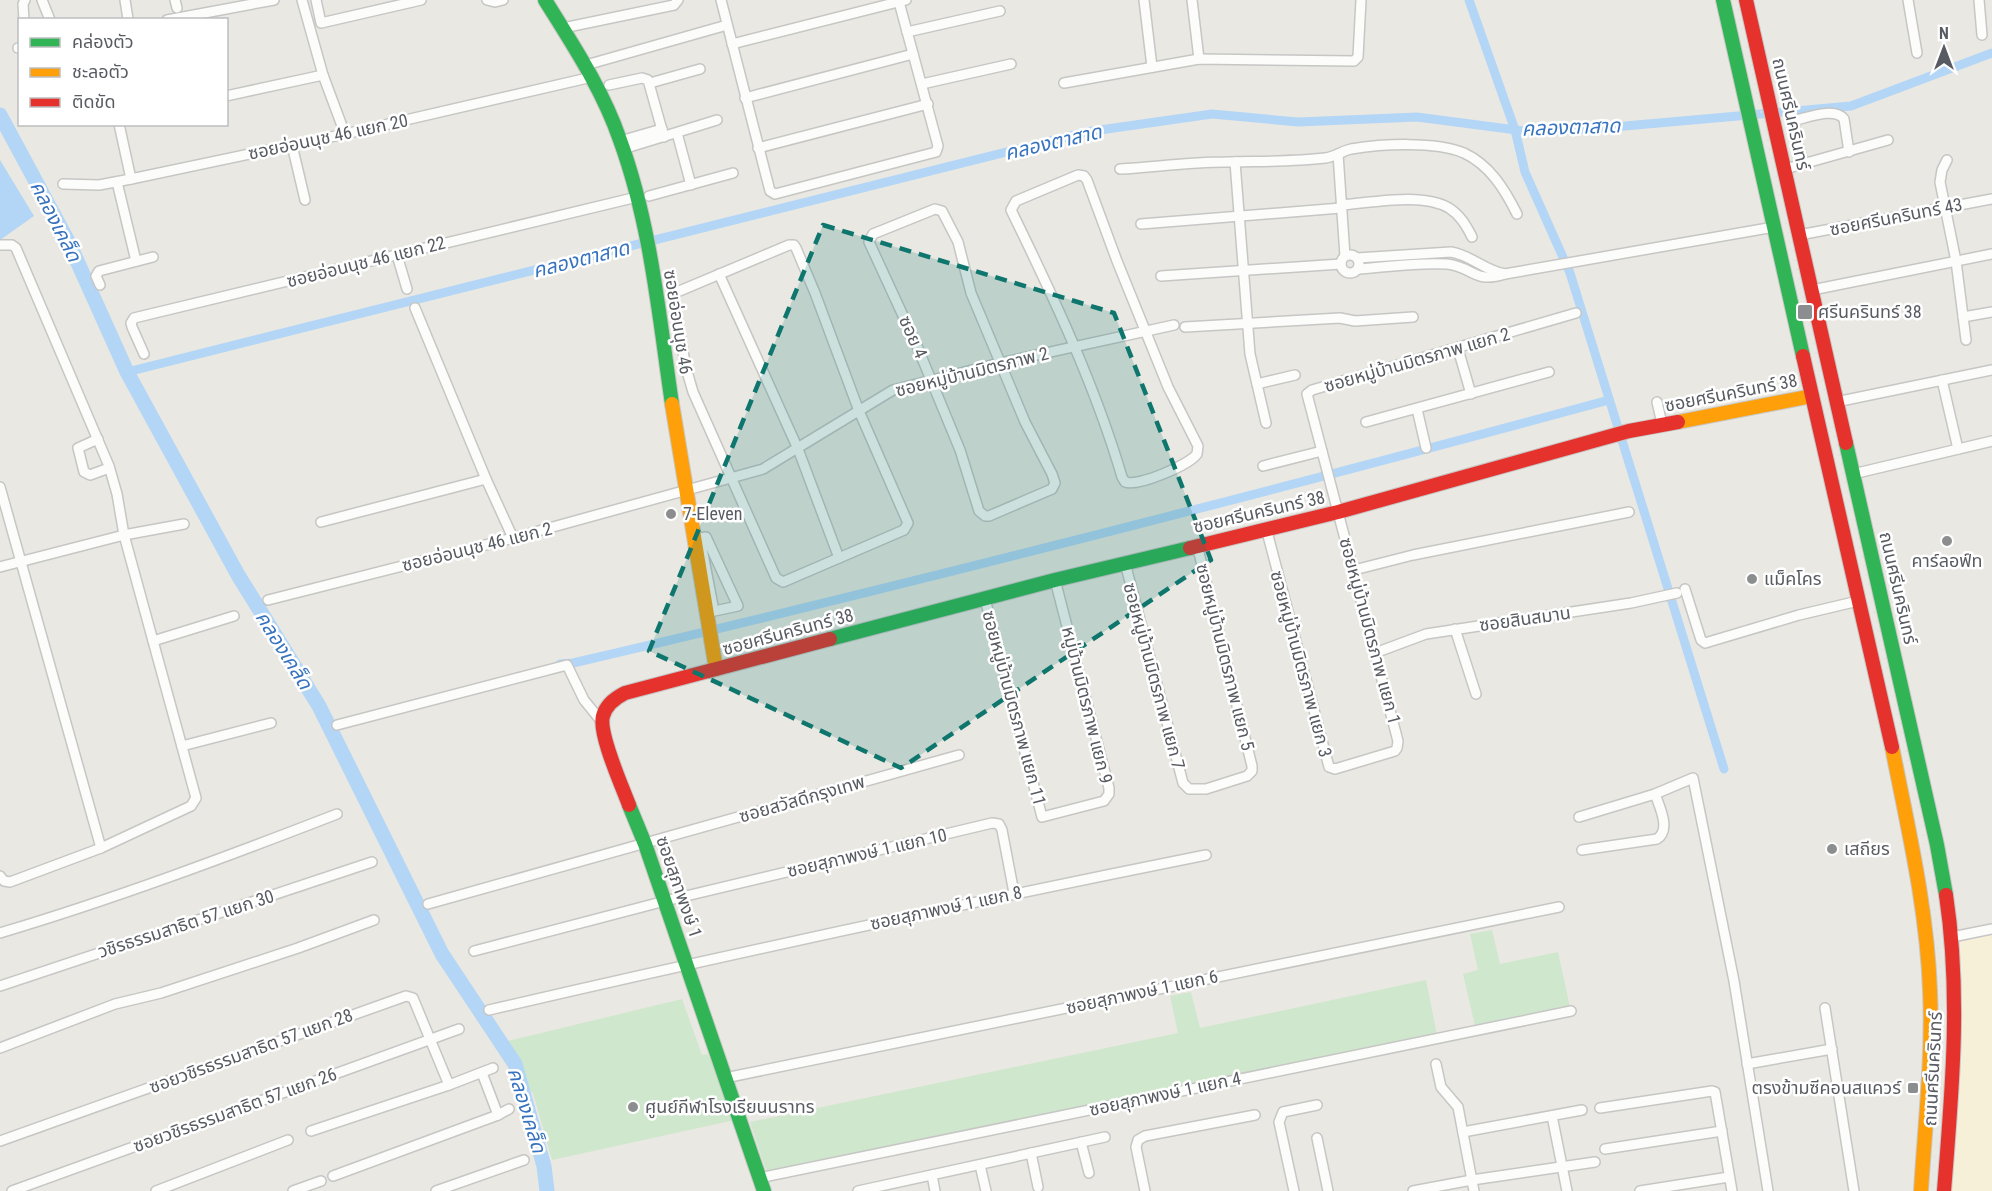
<svg xmlns="http://www.w3.org/2000/svg" width="1992" height="1191" viewBox="0 0 1992 1191" font-family="'Roboto Condensed','Noto Sans Thai',sans-serif">
	<style>
		.commercial { fill: #f6f0d9 }
		.green { fill: #cfe7cd }
		.water { fill: #b4d6f6 }
		.lines { fill: none; stroke-linecap: round; stroke-linejoin: round }
		.canal { stroke: #b4d6f6; stroke-width: 9 }
		.river { stroke: #b4d6f6; stroke-width: 15 }
		.street-casing { stroke: #c6c6c5; stroke-width: 12 }
		.fast-casing { stroke: #c7c7c6; stroke-width: 16 }
		.slow-casing { stroke: #c7c7c6; stroke-width: 16 }
		.jam-casing { stroke: #c7c7c6; stroke-width: 16 }
		.street { stroke: #fcfcfb; stroke-width: 9 }
		.fast { stroke: #30b455; stroke-width: 14 }
		.slow { stroke: #ff9f0a; stroke-width: 14 }
		.jam { stroke: #e5322d; stroke-width: 14 }
		.rail { stroke: #e2e2e1; stroke-width: 2; stroke-dasharray: 1.5 8; stroke-linecap: butt }
		.marked { fill: #0f766e; fill-opacity: 0.2; stroke: #0f766e; stroke-width: 4.5; stroke-dasharray: 12 8; stroke-linejoin: round }
		.poi-dot { fill: #8b8d8f; stroke: #fff; stroke-width: 2 }
		.labels { text-anchor: middle; stroke-width: 5; stroke-linejoin: round; paint-order: stroke }
		.street-label { font-size: 18px; fill: #585c62; stroke: #fff }
		.poi-label { font-size: 18px; fill: #585c62; stroke: #fff; text-anchor: start }
		.water-label { font-size: 20px; font-style: italic; fill: #3773bf; stroke: #fff }
	</style>
	<rect width="100%" height="100%" fill="#eae8e2"/>
	<polygon class="commercial" points="1992,935 1992,1191 1950,1191 1960,993 1960,942"/>
	<g class="green">
		<polygon points="1492,930 1500,964 1558,952 1570,1007 1475,1026 1463,974 1478,970 1470,934"/>
		<polygon points="1426,980 1437,1035 767,1173 750,1122 1178,1033 1170,996 1191,992 1200,1028"/>
		<polygon points="682,999 702,1055 708,1054 735,1120 552,1160 533,1093 524,1086 517,1062 504,1042"/>
	</g>
	<polygon class="water" points="0,160 34,216 0,240"/>
	<g class="lines">
		<g class="canal">
			<polyline points="1469,0 1515,130 1525,172 1570,273 1724,769"/>
			<polyline points="127,372 1086,132 1212,114 1298,122 1417,117 1532,132 1591,129 1851,106 1992,53"/>
			<path d="M560 664 573 663C920 582 1265 493 1609 400"/>
		</g>
		<polyline class="river" points="0,115 69,243 127,372 238,575 319,706 442,954 515,1064 544,1166 547,1191"/>
		<g class="street-casing">
			<g id="street">
				<polyline points="42,0 50,20"/>
				<polyline points="125,0 128,19"/>
				<polyline points="175,0 177,8"/>
				<polyline points="302,0 323,75 345,134"/>
				<polyline points="316,0 321,23 421,0"/>
				<polyline points="487,0 495,2 503,0"/>
				<polyline points="721,0 770,191 775,194 936,152 938,146 899,2"/>
				<polyline points="1144,0 1152,67"/>
				<polyline points="1192,0 1199,59"/>
				<polyline points="1908,0 1917,53"/>
				<polyline points="1979,0 1982,35"/>
				<polyline points="24,20 23,4 25,0"/>
				<polyline points="167,20 274,0"/>
				<polyline points="563,28 674,5 678,0"/>
				<polyline points="907,32 1000,11"/>
				<polyline points="732,44 906,0"/>
				<polyline points="18,48 20,48"/>
				<polyline points="586,65 727,25"/>
				<polyline points="650,83 700,69"/>
				<polyline points="1064,83 1199,59 1354,61 1358,57 1361,0"/>
				<polyline points="922,84 1011,64"/>
				<polyline points="609,85 642,78 648,80 664,137"/>
				<polyline points="226,96 323,75"/>
				<polyline points="745,98 913,54"/>
				<polyline points="119,124 131,179"/>
				<polyline points="677,133 691,185"/>
				<polyline points="620,141 662,129"/>
				<polyline points="292,145 305,200"/>
				<polyline points="758,148 928,104"/>
				<polyline points="623,149 717,120"/>
				<polyline points="1338,154 1345,256"/>
				<polyline points="1947,160 1942,170 1940,182 1956,261 1966,340"/>
				<polyline points="1235,162 1250,354 1266,423"/>
				<path d="M1804 165 1794 131 1796 120C1809 117 1835 107 1844 119L1849 152"/>
				<path d="M1120 169C1155 167 1190 162 1225 162 1258 161 1292 162 1325 158 1335 157 1342 151 1351 149 1382 144 1435 141 1464 153 1490 165 1505 190 1517 214"/>
				<polyline points="1785,169 1888,140"/>
				<path d="M1078 175 1084 176 1087 180 1117 261 1168 387 1198 446 1197 454C1189 465 1138 487 1125 482L1122 477C1095 385 1053 296 1011 210L1016 201Z"/>
				<polyline points="117,182 136,261"/>
				<polyline points="63,184 99,185 131,179 345,134 592,77"/>
				<polyline points="649,196 733,173"/>
				<path d="M1341 205C1371 203 1422 192 1449 208 1460 215 1466 225 1472 237"/>
				<polygon points="935,209 942,211 958,242 971,293 1025,422 1052,474 1055,483 1052,489 989,516 985,516 979,511 960,450 917,346 869,242 873,234"/>
				<polyline points="1141,224 1341,208"/>
				<polyline points="1799,235 1992,199"/>
				<polyline points="0,245 12,245 16,248 109,466 117,494 124,535 196,798 191,806 101,848 10,882 4,881 0,876"/>
				<polygon points="789,245 794,245 796,248 815,293 859,411 908,523 904,530 783,582 776,578 693,392 686,368 673,296 677,292"/>
				<polyline points="397,255 407,289"/>
				<circle cx="1350" cy="264" r="9"/>
				<path d="M1357 258 1451 252C1471 255 1485 271 1505 274"/>
				<path d="M1358 269C1387 267 1418 262 1447 264 1474 267 1473 284 1505 274L1774 227"/>
				<polyline points="719,274 798,449 839,558"/>
				<polyline points="1161,276 1341,264"/>
				<polyline points="100,285 96,276 99,271 153,257"/>
				<polyline points="1812,290 1992,254"/>
				<polyline points="415,308 486,479 513,538"/>
				<polyline points="1963,317 1992,312"/>
				<polyline points="1185,327 1340,318 1355,321 1413,317"/>
				<polyline points="1458,349 1471,394"/>
				<polyline points="144,354 132,327 131,323 134,318 637,197"/>
				<polyline points="1942,380 1958,449"/>
				<polyline points="1257,384 1295,375"/>
				<polyline points="1657,402 1662,424"/>
				<polyline points="1836,402 1992,370"/>
				<polyline points="1417,409 1426,448"/>
				<polyline points="1366,422 1549,372"/>
				<polyline points="98,439 78,448 84,472 90,475 109,468"/>
				<polyline points="1263,466 1322,451"/>
				<polyline points="1853,474 1992,441"/>
				<polyline points="0,487 101,848"/>
				<polyline points="321,522 486,479"/>
				<polyline points="1266,528 1329,767 1335,769 1395,751 1397,748 1398,741 1307,394 1312,390 1576,313"/>
				<polyline points="1125,563 1183,783 1189,789 1206,789 1247,776 1252,771 1252,766 1197,545"/>
				<polyline points="0,567 124,535 184,524"/>
				<polyline points="1354,570 1413,555 1629,512"/>
				<polyline points="1685,589 1701,640 1705,643 1799,615 1858,601"/>
				<polyline points="985,599 1042,817 1104,801 1109,794 1109,788 1055,580"/>
				<polyline points="268,600 513,538 763,469 893,390 1000,363 1174,325"/>
				<polyline points="705,613 738,606 706,537 700,538 714,611"/>
				<polyline points="1455,629 1476,694"/>
				<polyline points="153,641 234,616"/>
				<polyline points="1375,653 1426,634 1631,603 1677,593"/>
				<polyline points="337,725 567,665 584,700 601,721"/>
				<polyline points="182,746 271,723"/>
				<polyline points="1579,817 1655,794"/>
				<path d="M1582 850 1657 839C1671 830 1660 808 1655 794L1693 778 1734 981 1768 1191"/>
				<polyline points="428,904 959,755"/>
				<path d="M0 933C114 899 226 857 337 814"/>
				<polyline points="1952,937 1992,929"/>
				<polyline points="474,951 665,901 992,823 999,824 1002,830 1014,893"/>
				<polyline points="0,986 372,862"/>
				<polyline points="1825,1008 1854,1191"/>
				<path d="M489 1010C727 955 966 903 1206 855"/>
				<polyline points="0,1048 115,1004 161,993 298,948 374,920"/>
				<polyline points="1436,1064 1441,1087 1458,1107 1474,1191"/>
				<polyline points="1747,1064 1832,1049"/>
				<polyline points="482,1073 498,1115"/>
				<polyline points="725,1078 1559,907"/>
				<polyline points="1600,1108 1712,1091 1715,1092 1732,1191"/>
				<polyline points="1552,1116 1567,1191"/>
				<polyline points="311,1131 449,1085 493,1068"/>
				<polyline points="1463,1132 1582,1110"/>
				<polyline points="1317,1138 1328,1191"/>
				<polyline points="0,1141 406,996 413,998 449,1085"/>
				<polyline points="1081,1142 1089,1173"/>
				<polyline points="1605,1149 1722,1131"/>
				<polyline points="1031,1153 1038,1187"/>
				<polyline points="980,1165 986,1191"/>
				<polyline points="932,1175 935,1191"/>
				<polyline points="333,1176 498,1115 509,1109"/>
				<polyline points="759,1178 1571,1011"/>
				<polyline points="12,1191 459,1029"/>
				<polyline points="156,1191 288,1140"/>
				<polyline points="293,1191 321,1181"/>
				<polyline points="436,1191 524,1160"/>
				<polyline points="858,1191 1105,1137"/>
				<polyline points="1145,1191 1136,1147 1138,1140 1145,1136 1255,1115"/>
				<polyline points="1294,1191 1279,1122 1283,1112 1317,1105"/>
				<polyline points="1413,1191 1472,1180 1595,1162"/>
				<polyline points="1640,1191 1729,1177"/>
			</g>
		</g>
		<g class="fast-casing">
			<g id="fast">
				<path d="M545 0C573 45 603 90 620 140 651 225 659 316 672 404"/>
				<polyline points="1723,0 1803,356"/>
				<polyline points="1846,443 1937,845 1946,895"/>
				<polyline points="830,639 1055,580 1190,548"/>
				<polyline points="629,805 645,844 764,1191"/>
			</g>
		</g>
		<g class="slow-casing">
			<g id="slow">
				<polyline points="672,404 716,669"/>
				<polyline points="1678,422 1812,396"/>
				<path d="M1892 747C1908 828 1927 908 1930 991 1933 1057 1925 1124 1921 1191"/>
			</g>
		</g>
		<g class="jam-casing">
			<g id="jam">
				<polyline points="1746,0 1846,443"/>
				<polyline points="1803,356 1892,747"/>
				<polyline points="1190,548 1338,512 1629,431 1678,422"/>
				<path d="M629 805C622 786 598 733 603 716 606 705 615 698 625 693L830 639"/>
				<path d="M1944 1191C1952 1092 1961 994 1946 895"/>
			</g>
		</g>
		<use href="#street" class="street"/>
		<use href="#fast" class="fast"/>
		<use href="#slow" class="slow"/>
		<use href="#jam" class="jam"/>
		<path class="rail" d="M1736 0 1921 818C1933 885 1941 951 1942 1018 1943 1076 1936 1134 1932 1191"/>
	</g>
	<path class="marked" d="M823 225 1114 313 1211 560 901 768 649 651Z"/>
	<g class="poi-dot">
		<rect x="1797" y="304" width="16" height="16" rx="3"/>
		<circle cx="671" cy="514" r="6"/>
		<circle cx="1947" cy="541" r="6"/>
		<circle cx="1752" cy="579" r="6"/>
		<circle cx="1832" cy="849" r="6"/>
		<rect x="1907" y="1082" width="12" height="12" rx="3"/>
		<circle cx="633" cy="1107" r="6"/>
	</g>
	<g class="labels">
		<g class="street-label">
			<text transform="translate(1791 114) rotate(77)" y="6">ถนนศรีนครินทร์</text>
			<text transform="translate(328 137) rotate(-12)" y="6">ซอยอ่อนนุช 46 แยก 20</text>
			<text transform="translate(1896 217) rotate(-11)" y="6">ซอยศรีนครินทร์ 43</text>
			<text transform="translate(366 262) rotate(-14)" y="6">ซอยอ่อนนุช 46 แยก 22</text>
			<text transform="translate(678 322) rotate(81)" y="6">ซอยอ่อนนุช 46</text>
			<text transform="translate(913 337) rotate(66)" y="6">ซอย 4</text>
			<text transform="translate(1417 360) rotate(-16)" y="6">ซอยหมู่บ้านมิตรภาพ แยก 2</text>
			<text transform="translate(972 372) rotate(-14)" y="6">ซอยหมู่บ้านมิตรภาพ 2</text>
			<text transform="translate(1731 393) rotate(-11)" y="6">ซอยศรีนครินทร์ 38</text>
			<text transform="translate(1259 512) rotate(-13)" y="6">ซอยศรีนครินทร์ 38</text>
			<text transform="translate(477 547) rotate(-14)" y="6">ซอยอ่อนนุช 46 แยก 2</text>
			<text transform="translate(1898 588) rotate(77)" y="6">ถนนศรีนครินทร์</text>
			<text transform="translate(1525 619) rotate(-8)" y="6">ซอยสินสมาน</text>
			<text transform="translate(1370 631) rotate(75)" y="6">ซอยหมู่บ้านมิตรภาพ แยก 1</text>
			<text transform="translate(788 632) rotate(-15)" y="6">ซอยศรีนครินทร์ 38</text>
			<text transform="translate(1225 657) rotate(76)" y="6">ซอยหมู่บ้านมิตรภาพ แยก 5</text>
			<text transform="translate(1301 664) rotate(75)" y="6">ซอยหมู่บ้านมิตรภาพ แยก 3</text>
			<text transform="translate(1154 676) rotate(75)" y="6">ซอยหมู่บ้านมิตรภาพ แยก 7</text>
			<text transform="translate(1087 705) rotate(76)" y="6">หมู่บ้านมิตรภาพ แยก 9</text>
			<text transform="translate(1014 708) rotate(75)" y="6">ซอยหมู่บ้านมิตรภาพ แยก 11</text>
			<text transform="translate(802 799) rotate(-16)" y="6">ซอยสวัสดีกรุงเทพ</text>
			<text transform="translate(867 853) rotate(-13)" y="6">ซอยสุภาพงษ์ 1 แยก 10</text>
			<text transform="translate(679 887) rotate(71)" y="6">ซอยสุภาพงษ์ 1</text>
			<text transform="translate(946 908) rotate(-12)" y="6">ซอยสุภาพงษ์ 1 แยก 8</text>
			<text transform="translate(186 924) rotate(-18)" y="6">วชิรธรรมสาธิต 57 แยก 30</text>
			<text transform="translate(1142 992) rotate(-12)" y="6">ซอยสุภาพงษ์ 1 แยก 6</text>
			<text transform="translate(251 1051) rotate(-20)" y="6">ซอยวชิรธรรมสาธิต 57 แยก 28</text>
			<text transform="translate(1933 1069) rotate(-87)" y="6">ถนนศรีนครินทร์</text>
			<text transform="translate(1165 1094) rotate(-12)" y="6">ซอยสุภาพงษ์ 1 แยก 4</text>
			<text transform="translate(235 1110) rotate(-20)" y="6">ซอยวชิรธรรมสาธิต 57 แยก 26</text>
		</g>
		<g class="poi-label">
			<text x="1818" y="318">ศรีนครินทร์ 38</text>
			<text x="683" y="520">7-Eleven</text>
			<text x="1947" y="567" text-anchor="middle">คาร์ลอฟ์ท</text>
			<text x="1764" y="585">แม็คโคร</text>
			<text x="1844" y="855">เสถียร</text>
			<text x="1901" y="1094" text-anchor="end">ตรงข้ามซีคอนสแควร์</text>
			<text x="645" y="1113">ศูนย์กีฬาโรงเรียนนราทร</text>
		</g>
		<g class="water-label">
			<text transform="translate(1571 127) rotate(-2)" y="7">คลองตาสาด</text>
			<text transform="translate(1053 142) rotate(-13)" y="7">คลองตาสาด</text>
			<text transform="translate(56 221) rotate(63)" y="7">คลองเคล็ด</text>
			<text transform="translate(581 259) rotate(-14)" y="7">คลองตาสาด</text>
			<text transform="translate(284 650) rotate(58)" y="7">คลองเคล็ด</text>
			<text transform="translate(527 1110) rotate(73)" y="7">คลองเคล็ด</text>
		</g>
	</g>
	<rect x="18" y="18" width="210" height="108" fill="#ffffff" stroke="#bcbec0" stroke-width="1.5"/>
	<rect x="30" y="38" width="30" height="9" fill="#30b455" stroke="#bcbec0" stroke-width="1.5"/>
	<text x="72" y="48" font-size="18" fill="#585c62">คล่องตัว</text>
	<rect x="30" y="68" width="30" height="9" fill="#ff9f0a" stroke="#bcbec0" stroke-width="1.5"/>
	<text x="72" y="78" font-size="18" fill="#585c62">ชะลอตัว</text>
	<rect x="30" y="98" width="30" height="9" fill="#e5322d" stroke="#bcbec0" stroke-width="1.5"/>
	<text x="72" y="108" font-size="18" fill="#585c62">ติดขัด</text>
	<g transform="translate(1944 48)" stroke="#ffffff" stroke-width="4.5" paint-order="stroke">
	<path d="M0-4.5L10 22L0 15L-10 22Z" fill="#585c62"/>
	<text y="-9" font-size="16" font-weight="bold" text-anchor="middle" fill="#585c62">N</text>
	</g>
</svg>
